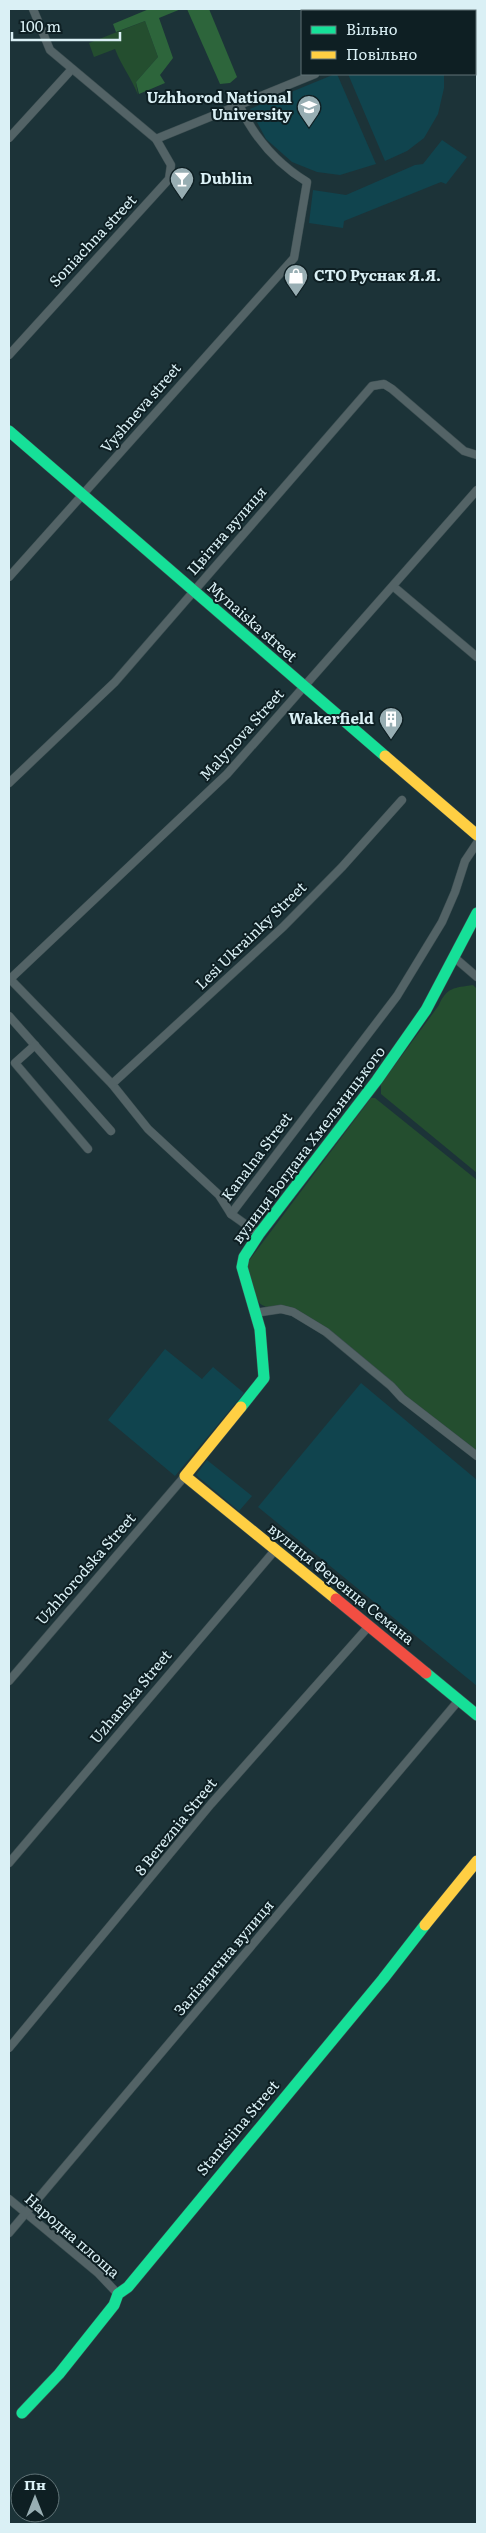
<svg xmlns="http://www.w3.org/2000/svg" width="486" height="2533" viewBox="0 0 486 2533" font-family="Literata,serif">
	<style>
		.built { fill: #10444e }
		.green { fill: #244e2f }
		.forest { fill: #2d653b }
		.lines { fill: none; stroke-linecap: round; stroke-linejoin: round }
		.street-casing { stroke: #3c4e51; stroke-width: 9 }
		.fast-casing { stroke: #3c4e51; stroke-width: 12 }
		.slow-casing { stroke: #3c4e51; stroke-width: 12 }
		.jam-casing { stroke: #3c4e51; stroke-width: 12 }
		.street { stroke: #536366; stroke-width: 8 }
		.fast { stroke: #16e098; stroke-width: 11 }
		.slow { stroke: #ffcf43; stroke-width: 11 }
		.jam { stroke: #f24e42; stroke-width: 11 }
		.labels { text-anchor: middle; stroke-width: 4; stroke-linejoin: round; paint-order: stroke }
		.poi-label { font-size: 15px; font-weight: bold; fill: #daf0f5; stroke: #0e1f23; text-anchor: end }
		.street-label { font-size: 15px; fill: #daf0f5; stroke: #0e1f23 }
	</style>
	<rect width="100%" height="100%" fill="#1c3338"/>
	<g class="built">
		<polygon points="335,74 337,74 376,164 340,175 317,172 292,162 266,139 250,109"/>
		<polygon points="348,74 444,74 444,88 438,114 424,138 407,151 385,161"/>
		<polygon points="442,140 467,157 446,184 441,182 344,221 343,228 309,223 313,190 346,195 415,165 423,164"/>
		<polygon points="165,1349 202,1379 213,1367 244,1393 175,1476 108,1420"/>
		<polygon points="361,1383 477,1480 477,1686 258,1507"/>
		<polygon points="207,1460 252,1496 239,1511 196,1475"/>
	</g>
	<g class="green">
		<path d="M145 21 158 57 136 82 138 95C131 77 122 67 115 49L94 57 89 43Z"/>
		<path d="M473 985 477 989V1173L381 1094V1084L439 1005C447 987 454 988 473 985Z"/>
		<path d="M371 1098H375L477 1180V1452L293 1309C284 1308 270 1310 262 1305 253 1300 247 1271 248 1262Z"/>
	</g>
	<g class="forest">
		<polygon points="149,9 181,9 159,18 173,58 160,75 165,83 139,94 136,82 158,57 145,21 116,32 113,24"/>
		<polygon points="187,9 209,9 237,77 230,83 220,84"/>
	</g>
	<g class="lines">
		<g class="street-casing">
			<g id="street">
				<polyline points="421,9 422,11"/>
				<polyline points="465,11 471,9"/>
				<polyline points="9,138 72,69"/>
				<polyline points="156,139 315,74"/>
				<polyline points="9,355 169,179 171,165 156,139 50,50 33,9"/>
				<path d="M9 577 294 258 307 182C276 163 254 137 239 105"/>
				<polyline points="394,587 477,657"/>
				<polyline points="9,783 115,682 372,386 384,384 392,389 464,451 477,455"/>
				<polyline points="455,958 477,977"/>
				<polyline points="9,978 112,1084 148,1129 219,1195 231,1214"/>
				<polyline points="9,980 227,774 477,490"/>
				<polyline points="9,1016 111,1131"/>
				<polyline points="35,1045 15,1063 88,1149"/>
				<polyline points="112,1084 283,927 342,867 402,800"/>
				<polyline points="231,1214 397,996 442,922 455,892 465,861 477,843"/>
				<polyline points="231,1214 259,1234"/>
				<polyline points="255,1313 281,1309 293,1312 326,1332 391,1386 402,1398 477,1456"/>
				<polyline points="9,1681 185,1476"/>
				<polyline points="9,1863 276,1549"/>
				<polyline points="9,2048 211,1804 369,1626"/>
				<polyline points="9,2199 98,2273 118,2294"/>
				<polyline points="9,2233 459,1700"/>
			</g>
		</g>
		<g class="fast-casing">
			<g id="fast">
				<polyline points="9,431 385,756"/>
				<polyline points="241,1407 264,1378 260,1329 242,1267 244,1257 259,1234 377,1080 426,1010 477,913"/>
				<polyline points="426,1673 477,1715"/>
				<polyline points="22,2413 59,2374 114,2305 118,2294 128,2287 383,1979 425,1925"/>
			</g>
		</g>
		<g class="slow-casing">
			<g id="slow">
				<polyline points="385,756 477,835"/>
				<polyline points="241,1407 185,1476 336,1599"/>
				<polyline points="425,1925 477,1861"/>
			</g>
		</g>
		<g class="jam-casing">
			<polyline id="jam" points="336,1599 426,1673"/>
		</g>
		<use href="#street" class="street"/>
		<use href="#fast" class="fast"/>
		<use href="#slow" class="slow"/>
		<use href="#jam" class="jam"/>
	</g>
	<defs>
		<g id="university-pin" transform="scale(1.25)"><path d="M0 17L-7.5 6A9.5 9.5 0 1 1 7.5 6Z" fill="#98aeb3" stroke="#0e1f23"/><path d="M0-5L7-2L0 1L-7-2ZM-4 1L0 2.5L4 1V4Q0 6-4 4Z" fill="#fff"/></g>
		<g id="bar-pin" transform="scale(1.25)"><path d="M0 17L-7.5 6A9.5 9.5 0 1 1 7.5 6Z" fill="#98aeb3" stroke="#0e1f23"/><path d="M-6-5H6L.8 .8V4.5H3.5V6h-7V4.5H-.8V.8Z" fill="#fff"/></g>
		<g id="shop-pin" transform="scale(1.25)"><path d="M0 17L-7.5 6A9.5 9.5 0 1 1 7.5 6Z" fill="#98aeb3" stroke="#0e1f23"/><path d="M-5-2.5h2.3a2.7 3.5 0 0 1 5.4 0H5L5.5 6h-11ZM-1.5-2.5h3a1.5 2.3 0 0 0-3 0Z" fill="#fff"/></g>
		<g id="building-pin" transform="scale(1.25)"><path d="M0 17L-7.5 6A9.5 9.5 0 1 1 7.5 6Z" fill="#98aeb3" stroke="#0e1f23"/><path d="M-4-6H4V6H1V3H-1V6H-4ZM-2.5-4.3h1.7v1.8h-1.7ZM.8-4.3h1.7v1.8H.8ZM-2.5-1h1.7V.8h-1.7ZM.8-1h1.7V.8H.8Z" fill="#fff"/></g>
	</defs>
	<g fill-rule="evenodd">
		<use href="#university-pin" x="309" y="107"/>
		<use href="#bar-pin" x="182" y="179"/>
		<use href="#shop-pin" x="296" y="276"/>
		<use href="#building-pin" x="391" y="719"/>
	</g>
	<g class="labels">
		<g class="poi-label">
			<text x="292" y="103">Uzhhorod National<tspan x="292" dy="17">University</tspan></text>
			<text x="200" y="184" text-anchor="start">Dublin</text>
			<text x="314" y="281" text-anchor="start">СТО Руснак Я.Я.</text>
			<text x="374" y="724">Wakerfield</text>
		</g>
		<g class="street-label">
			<text transform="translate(93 241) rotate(-47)" y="5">Soniachna street</text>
			<text transform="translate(141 408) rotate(-49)" y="5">Vyshneva street</text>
			<text transform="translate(227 531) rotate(-49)" y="5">Цвітна вулиця</text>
			<text transform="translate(252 622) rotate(41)" y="5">Mynaiska street</text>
			<text transform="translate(242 735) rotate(-48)" y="5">Malynova Street</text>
			<text transform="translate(251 936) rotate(-44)" y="5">Lesi Ukrainky Street</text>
			<text transform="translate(309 1145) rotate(-53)" y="5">вулиця Богдана Хмельницького</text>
			<text transform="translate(257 1157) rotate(-53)" y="5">Kanalna Street</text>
			<text transform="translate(86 1569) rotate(-49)" y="5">Uzhhorodska Street</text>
			<text transform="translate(341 1584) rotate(39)" y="5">вулиця Ференца Семана</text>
			<text transform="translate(131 1697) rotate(-50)" y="5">Uzhanska Street</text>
			<text transform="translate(176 1827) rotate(-51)" y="5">8 Bereznia Street</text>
			<text transform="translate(224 1958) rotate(-50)" y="5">Залізнична вулиця</text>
			<text transform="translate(238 2128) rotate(-50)" y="5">Stantsiina Street</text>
			<text transform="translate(72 2236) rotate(41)" y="5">Народна площа</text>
		</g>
	</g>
	<rect width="486" height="2533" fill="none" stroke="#daf0f5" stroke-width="20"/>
	<rect x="301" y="10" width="175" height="65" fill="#0e1f23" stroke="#607377"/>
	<rect x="311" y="26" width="25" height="8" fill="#16e098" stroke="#607377"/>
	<text x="346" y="35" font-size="15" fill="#daf0f5">Вільно</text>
	<rect x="311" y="51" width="25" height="8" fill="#ffcf43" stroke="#607377"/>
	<text x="346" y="60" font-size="15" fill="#daf0f5">Повільно</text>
	<g transform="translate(35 2498)"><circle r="24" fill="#0e1f23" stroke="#607377"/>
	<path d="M0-4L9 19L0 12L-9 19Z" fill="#98aeb3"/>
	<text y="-8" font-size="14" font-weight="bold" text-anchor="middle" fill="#daf0f5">Пн</text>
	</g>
	<path d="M12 32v8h108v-8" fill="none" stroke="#daf0f5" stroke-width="2.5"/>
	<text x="20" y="32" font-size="15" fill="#daf0f5" stroke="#0e1f23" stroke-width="4" paint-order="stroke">100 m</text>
</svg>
